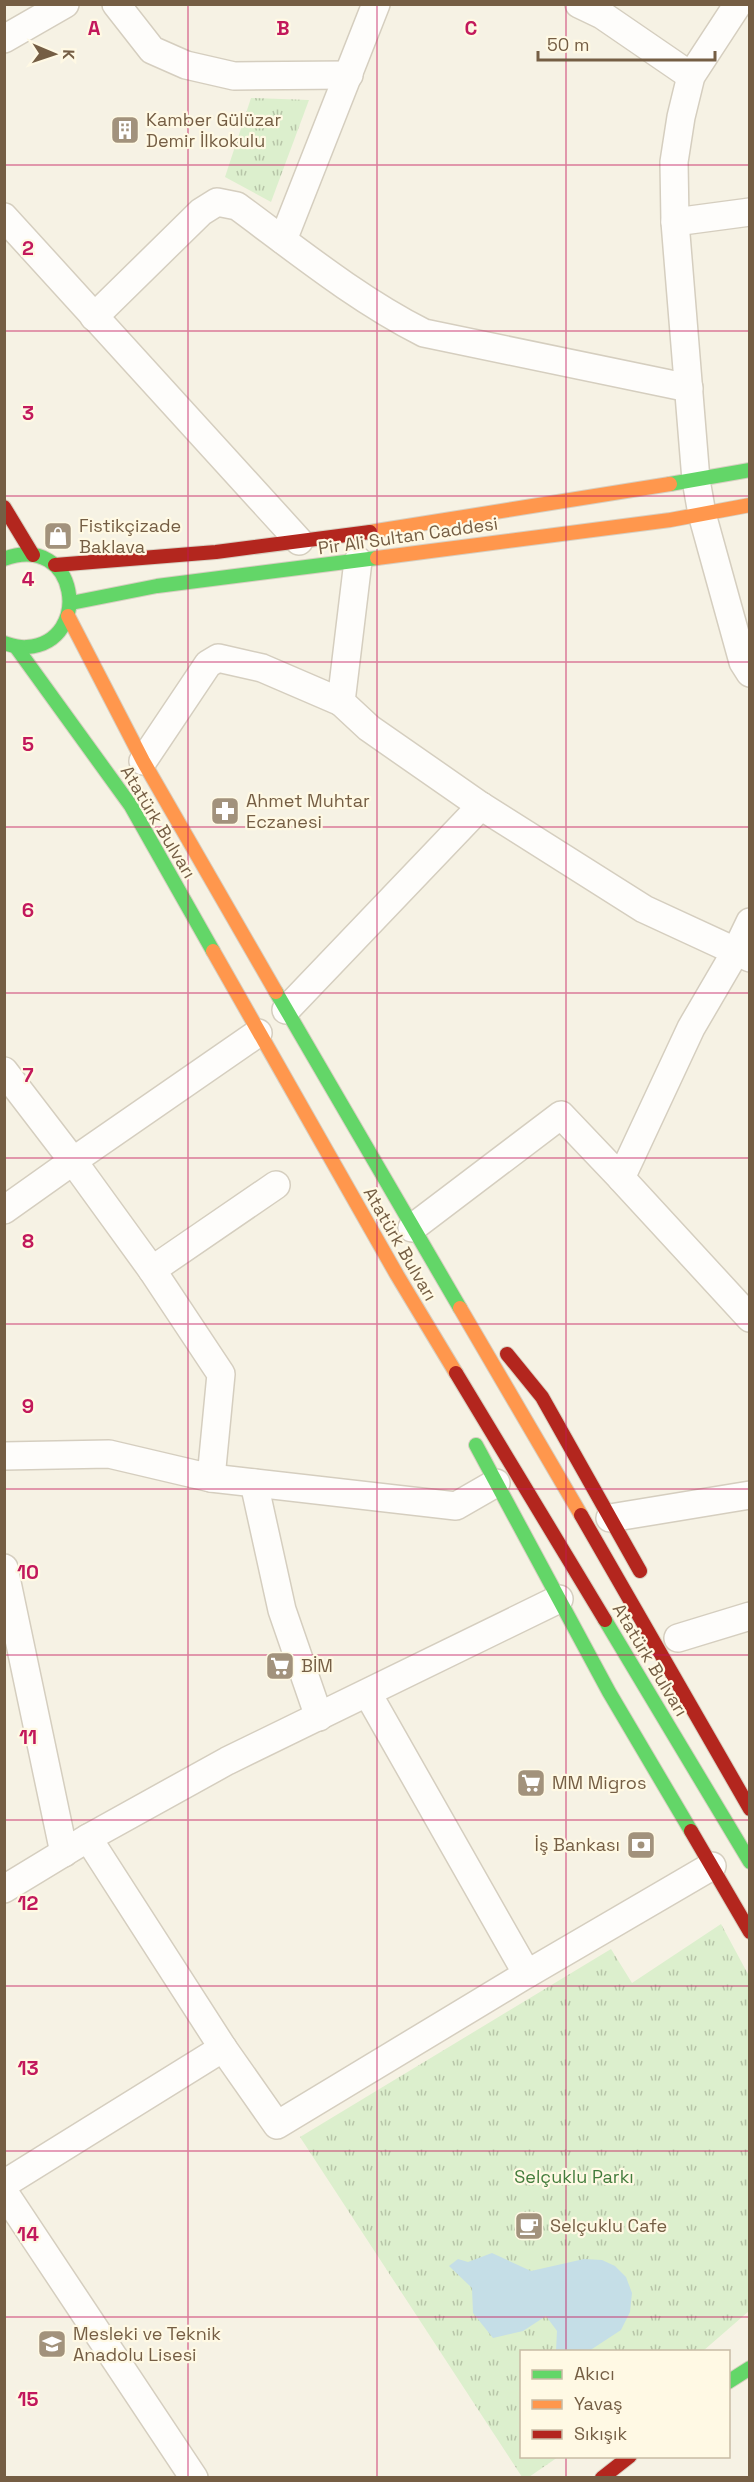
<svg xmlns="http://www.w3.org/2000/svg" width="754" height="2482" viewBox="0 0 754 2482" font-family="'Space Grotesk',sans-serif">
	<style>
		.grass { fill: url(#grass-tufts) }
		.water { fill: #c5dee7 }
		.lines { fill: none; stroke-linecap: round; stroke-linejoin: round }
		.street-casing { stroke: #d5cebf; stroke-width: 30 }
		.fast-casing { stroke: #d7cfc1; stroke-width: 16 }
		.slow-casing { stroke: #d7cfc1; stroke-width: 16 }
		.jam-casing { stroke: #d7cfc1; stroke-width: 16 }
		.street { stroke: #fefdfb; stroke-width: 27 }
		.fast { stroke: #63d668; stroke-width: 14 }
		.slow { stroke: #ff974d; stroke-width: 14 }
		.jam { stroke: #b3261e; stroke-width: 14 }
		.grid { fill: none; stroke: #c2185b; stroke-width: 1.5; stroke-opacity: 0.55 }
		.labels { text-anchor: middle; stroke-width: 4.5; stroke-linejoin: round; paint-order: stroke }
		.poi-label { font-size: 18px; fill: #755e44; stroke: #fff9e4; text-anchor: start }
		.street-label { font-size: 18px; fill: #755e44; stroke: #fff9e4 }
		.park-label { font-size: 18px; fill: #427c3b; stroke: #fff9e4 }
		.grid-label { font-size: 20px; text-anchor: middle; font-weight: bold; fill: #c2185b; stroke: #fff9e4; stroke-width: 4.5; stroke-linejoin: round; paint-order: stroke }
	</style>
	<defs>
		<pattern id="grass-tufts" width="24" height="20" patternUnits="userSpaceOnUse" patternTransform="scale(1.5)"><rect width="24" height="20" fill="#dcefcd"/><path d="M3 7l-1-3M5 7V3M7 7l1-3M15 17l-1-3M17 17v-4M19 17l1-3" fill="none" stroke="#b7c5a8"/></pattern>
	</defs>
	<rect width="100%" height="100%" fill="#f6f2e4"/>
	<g class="grass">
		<polygon points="251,98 309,100 271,202 225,177"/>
		<polygon points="721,1924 749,1976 749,2311 703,2351 522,2352 522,2456 558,2457 529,2477 522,2477 300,2137 611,1949 632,1983"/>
	</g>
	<polygon class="water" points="492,2253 531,2271 584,2259 602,2260 615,2266 626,2277 632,2293 630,2312 621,2330 589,2351 556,2351 557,2331 546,2316 523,2331 493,2338 473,2313 472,2288 449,2266 458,2259 468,2262"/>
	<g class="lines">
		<g class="street-casing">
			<g id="street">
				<polyline points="116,4 152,50 186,65 234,76 349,75"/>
				<polyline points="579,4 602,15 691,76"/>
				<polyline points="738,4 691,76 681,117 674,162 675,222 696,480 702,514 743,662 750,673"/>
				<polyline points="4,39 65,4"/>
				<polyline points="4,217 299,541"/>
				<polyline points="675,222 750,212"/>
				<polyline points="283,240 376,4"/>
				<path d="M94 317 201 212 217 202 237 206C298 251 357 299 424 333L689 388"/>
				<polyline points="358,561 341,702 369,728 481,806 644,909 750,958"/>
				<polyline points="143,761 208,664 218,658 262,668 341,702"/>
				<polyline points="750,922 736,951 691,1028 621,1178 750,1318"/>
				<polyline points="286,1010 481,806"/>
				<polyline points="4,1071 73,1161 4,1210"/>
				<polyline points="412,1228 561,1115 621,1178"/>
				<polyline points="152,1270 73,1161 258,1033"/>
				<polyline points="4,1456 109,1454 211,1478 456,1506 496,1483"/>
				<polyline points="211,1478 221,1374 152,1270 276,1185"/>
				<polyline points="254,1483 282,1610 319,1717"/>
				<polyline points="610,1518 750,1495"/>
				<polyline points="4,1568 64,1853"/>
				<polyline points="678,1638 750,1616"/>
				<polyline points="368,1694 527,1974 712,1866"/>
				<polyline points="88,1838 223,2048 277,2125 527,1974"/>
				<polyline points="4,1889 88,1838 227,1761 559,1599"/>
				<polyline points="4,2184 223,2048"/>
				<polyline points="4,2192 194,2478"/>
			</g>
		</g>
		<g class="fast-casing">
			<g id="fast">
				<polyline points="670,484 750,470"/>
				<path d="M4 559C78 531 94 642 27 647 20 648 11 645 4 643"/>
				<polyline points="71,603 157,586 377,558"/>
				<polyline points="16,647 131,806 213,951"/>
				<polyline points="276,992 460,1308"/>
				<polyline points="476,1445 609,1692 691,1831"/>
				<polyline points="605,1620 750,1862"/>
				<polyline points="728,2382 750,2368"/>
			</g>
		</g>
		<g class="slow-casing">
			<g id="slow">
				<polyline points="370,532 670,484"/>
				<polyline points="377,558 670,520 750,505"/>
				<polyline points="68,616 143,761 276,992"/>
				<polyline points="213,951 397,1275 456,1373"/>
				<polyline points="460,1308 581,1515"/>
			</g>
		</g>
		<g class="jam-casing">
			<g id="jam">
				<polyline points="4,507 33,555"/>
				<polyline points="55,565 216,552 370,532"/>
				<polyline points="507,1354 542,1397 640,1571"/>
				<polyline points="456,1373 605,1620"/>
				<polyline points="581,1515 750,1809"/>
				<polyline points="691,1831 750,1932"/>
				<polyline points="602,2478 630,2456"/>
			</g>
		</g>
		<use href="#street" class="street"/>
		<use href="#fast" class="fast"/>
		<use href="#slow" class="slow"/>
		<use href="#jam" class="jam"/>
	</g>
	<path class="grid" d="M188 4V2478M377 4V2478M566 4V2352M4 165H750M4 331H750M4 496H750M4 662H750M4 827H750M4 993H750M4 1158H750M4 1324H750M4 1489H750M4 1655H750M4 1820H750M4 1986H750M4 2151H750M4 2317H750M566 2456V2478"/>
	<defs>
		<g id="building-square" transform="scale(1.5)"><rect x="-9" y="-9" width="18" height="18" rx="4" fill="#a2927c" stroke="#fff9e4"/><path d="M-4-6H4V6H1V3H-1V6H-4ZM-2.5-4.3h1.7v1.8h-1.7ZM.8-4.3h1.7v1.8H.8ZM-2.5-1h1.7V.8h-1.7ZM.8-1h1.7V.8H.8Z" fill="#fff"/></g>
		<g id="shop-square" transform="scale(1.5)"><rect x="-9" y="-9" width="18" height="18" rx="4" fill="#a2927c" stroke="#fff9e4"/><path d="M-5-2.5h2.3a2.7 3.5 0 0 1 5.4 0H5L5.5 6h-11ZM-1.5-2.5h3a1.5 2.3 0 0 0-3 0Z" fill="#fff"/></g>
		<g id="pharmacy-square" transform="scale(1.5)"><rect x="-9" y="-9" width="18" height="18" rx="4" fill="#a2927c" stroke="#fff9e4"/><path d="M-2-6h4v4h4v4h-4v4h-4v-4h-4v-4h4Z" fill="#fff"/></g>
		<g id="supermarket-square" transform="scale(1.5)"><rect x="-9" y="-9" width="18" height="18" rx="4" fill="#a2927c" stroke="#fff9e4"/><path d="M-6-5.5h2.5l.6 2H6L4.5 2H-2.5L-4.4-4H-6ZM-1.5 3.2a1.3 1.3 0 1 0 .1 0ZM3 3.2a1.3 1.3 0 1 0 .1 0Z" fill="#fff"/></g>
		<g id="bank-square" transform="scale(1.5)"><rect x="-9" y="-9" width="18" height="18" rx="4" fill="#a2927c" stroke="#fff9e4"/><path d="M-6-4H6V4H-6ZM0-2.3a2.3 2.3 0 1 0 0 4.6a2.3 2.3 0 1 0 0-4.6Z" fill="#fff"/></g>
		<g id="cafe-square" transform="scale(1.5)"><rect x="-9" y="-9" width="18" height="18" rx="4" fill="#a2927c" stroke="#fff9e4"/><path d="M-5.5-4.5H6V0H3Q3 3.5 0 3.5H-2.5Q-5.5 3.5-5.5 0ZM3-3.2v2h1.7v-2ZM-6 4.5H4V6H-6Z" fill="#fff"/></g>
		<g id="university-square" transform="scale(1.5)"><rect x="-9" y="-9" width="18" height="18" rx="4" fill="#a2927c" stroke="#fff9e4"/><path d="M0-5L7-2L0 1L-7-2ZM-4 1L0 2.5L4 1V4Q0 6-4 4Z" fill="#fff"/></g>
	</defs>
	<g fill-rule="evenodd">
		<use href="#building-square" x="125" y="130"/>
		<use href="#shop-square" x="58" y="536"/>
		<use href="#pharmacy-square" x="225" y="811"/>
		<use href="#supermarket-square" x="280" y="1666"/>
		<use href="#supermarket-square" x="531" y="1783"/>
		<use href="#bank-square" x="641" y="1845"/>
		<use href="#cafe-square" x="529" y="2226"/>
		<use href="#university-square" x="52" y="2344"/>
	</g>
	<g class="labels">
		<g class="poi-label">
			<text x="146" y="126">Kamber Gülüzar<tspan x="146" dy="21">Demir İlkokulu</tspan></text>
			<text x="79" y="532">Fistikçizade<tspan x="79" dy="21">Baklava</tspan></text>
			<text x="246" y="807">Ahmet Muhtar<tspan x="246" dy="21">Eczanesi</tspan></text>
			<text x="301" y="1672">BİM</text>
			<text x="552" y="1789">MM Migros</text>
			<text x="620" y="1851" text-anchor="end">İş Bankası</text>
			<text x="550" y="2232">Selçuklu Cafe</text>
			<text x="73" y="2340">Mesleki ve Teknik<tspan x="73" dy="21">Anadolu Lisesi</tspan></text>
		</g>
		<g class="street-label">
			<text transform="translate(408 536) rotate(-8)" y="6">Pir Ali Sultan Caddesi</text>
			<text transform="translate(158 822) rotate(59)" y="6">Atatürk Bulvarı</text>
			<text transform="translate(400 1244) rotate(60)" y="6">Atatürk Bulvarı</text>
			<text transform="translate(650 1660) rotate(59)" y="6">Atatürk Bulvarı</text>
		</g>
		<g class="park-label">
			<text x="574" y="2183">Selçuklu Parkı</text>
		</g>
	</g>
	<g class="grid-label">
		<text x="94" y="35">A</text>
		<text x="283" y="35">B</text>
		<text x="471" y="35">C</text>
		<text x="28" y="255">2</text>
		<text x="28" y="420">3</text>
		<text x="28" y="586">4</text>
		<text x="28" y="751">5</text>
		<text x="28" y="917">6</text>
		<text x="28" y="1082">7</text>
		<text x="28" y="1248">8</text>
		<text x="28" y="1413">9</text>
		<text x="28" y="1579">10</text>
		<text x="28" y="1744">11</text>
		<text x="28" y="1910">12</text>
		<text x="28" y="2075">13</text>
		<text x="28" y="2241">14</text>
		<text x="28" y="2406">15</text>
	</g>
	<rect width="754" height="2482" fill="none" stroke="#755e44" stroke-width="12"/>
	<rect x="520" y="2350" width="210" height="108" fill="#fff9e4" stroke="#c8bba4" stroke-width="1.5"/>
	<rect x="532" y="2370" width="30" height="9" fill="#63d668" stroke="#c8bba4" stroke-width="1.5"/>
	<text x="574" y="2380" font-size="18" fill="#755e44">Akıcı</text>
	<rect x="532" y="2400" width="30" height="9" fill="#ff974d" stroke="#c8bba4" stroke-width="1.5"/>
	<text x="574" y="2410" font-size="18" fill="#755e44">Yavaş</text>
	<rect x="532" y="2430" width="30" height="9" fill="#b3261e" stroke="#c8bba4" stroke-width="1.5"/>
	<text x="574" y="2440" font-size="18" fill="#755e44">Sıkışık</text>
	<g transform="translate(54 54) rotate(92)" stroke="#fff9e4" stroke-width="4.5" paint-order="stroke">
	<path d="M0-4.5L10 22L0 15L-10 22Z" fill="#755e44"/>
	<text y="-9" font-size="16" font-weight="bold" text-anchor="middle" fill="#755e44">K</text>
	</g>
	<path d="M538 51v9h177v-9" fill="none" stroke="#755e44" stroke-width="3"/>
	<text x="547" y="51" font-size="18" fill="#755e44" stroke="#fff9e4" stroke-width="4.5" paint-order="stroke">50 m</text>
</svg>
